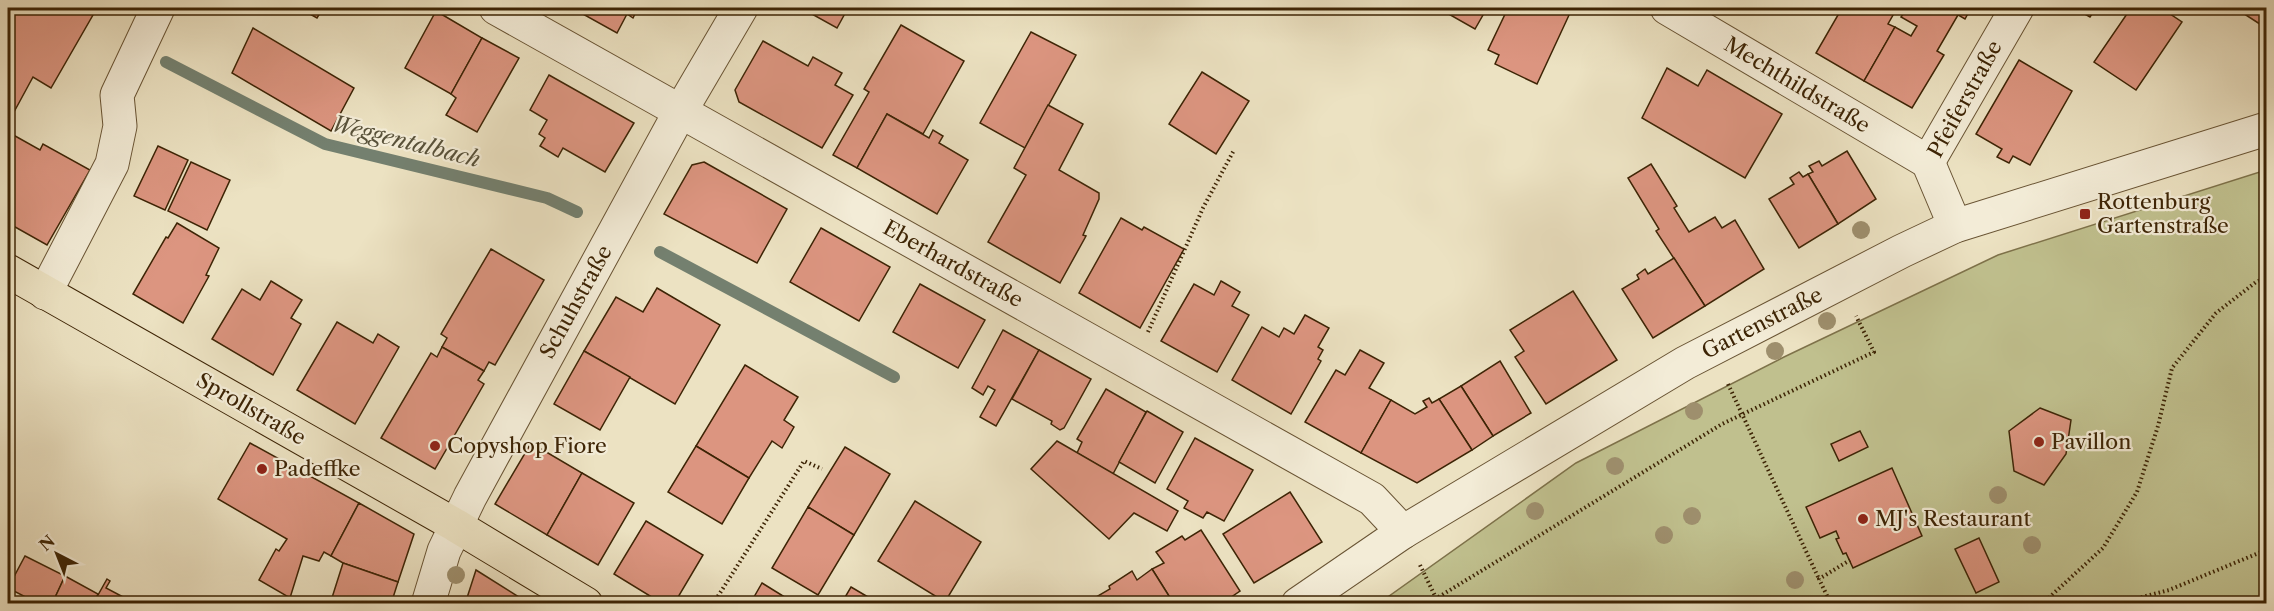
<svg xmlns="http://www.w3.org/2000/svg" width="2274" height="611" viewBox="0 0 2274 611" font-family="'Libre Caslon Text',serif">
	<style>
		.green { fill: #c0c08e; stroke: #7e724a; stroke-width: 1.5 }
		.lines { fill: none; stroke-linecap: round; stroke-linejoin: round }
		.stream { stroke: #74806f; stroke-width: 12 }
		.building { fill: #dc9580; stroke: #3d2405; stroke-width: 1.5 }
		.minor-casing { stroke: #695434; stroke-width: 35 }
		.major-casing { stroke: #3d2405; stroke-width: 35 }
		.path { stroke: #3d2405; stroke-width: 4; stroke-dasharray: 1.5 3; stroke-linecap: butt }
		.minor { stroke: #f3ecd7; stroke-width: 33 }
		.major { stroke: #ece2c2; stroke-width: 33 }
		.tree { fill: #9e8f6d }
		.poi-dot { fill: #8f2418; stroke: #f3ecd7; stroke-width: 2 }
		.labels { text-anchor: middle; stroke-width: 4.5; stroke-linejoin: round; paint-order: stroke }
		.street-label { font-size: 21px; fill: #3d2405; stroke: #f3ecd7 }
		.poi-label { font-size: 21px; fill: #3d2405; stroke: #f3ecd7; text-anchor: start }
		.water-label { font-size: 22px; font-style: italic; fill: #59523a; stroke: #f3ecd7 }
	</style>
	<rect width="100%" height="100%" fill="#ece2c2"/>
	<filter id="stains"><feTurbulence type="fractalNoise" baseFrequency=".00333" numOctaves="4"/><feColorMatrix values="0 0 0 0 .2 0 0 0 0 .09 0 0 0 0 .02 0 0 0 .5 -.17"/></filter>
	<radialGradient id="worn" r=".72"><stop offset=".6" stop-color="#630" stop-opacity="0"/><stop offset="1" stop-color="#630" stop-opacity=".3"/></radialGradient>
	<polygon class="green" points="2266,170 2266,603 1378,604 1576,463 1784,357 1998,255"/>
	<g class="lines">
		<g class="stream">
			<polyline points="166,62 325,144 547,198 577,212"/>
			<polyline points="660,252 894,377"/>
		</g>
	</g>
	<g class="building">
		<polygon points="8,8 97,8 51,88 33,77 8,123"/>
		<polygon points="299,8 323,8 317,18"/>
		<polygon points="572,8 638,8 633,18 627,14 617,33"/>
		<polygon points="801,8 848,8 837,28"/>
		<polygon points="1438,8 1487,8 1475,29"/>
		<polygon points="1508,8 1558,8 1570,13 1537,84 1495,64 1499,55 1488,50"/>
		<polygon points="1842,8 1860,8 1865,10 1866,8 1891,8 1896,10 1888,24 1895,27 1864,81 1816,53"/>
		<polygon points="1907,8 1946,8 1958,15 1937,51 1944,55 1912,108 1864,81 1895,27 1911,36 1917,26 1901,17"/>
		<polygon points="1946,8 1971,8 1965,19"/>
		<polygon points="2074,8 2096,8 2090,17"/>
		<polygon points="2131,8 2161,8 2182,22 2136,90 2094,62"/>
		<polygon points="2235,8 2266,8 2266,28"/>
		<polygon points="436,11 482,38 451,94 405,68"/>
		<polygon points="901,25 964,61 923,134 887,114 857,168 833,155 869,92 864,89"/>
		<polygon points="253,28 354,88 331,131 232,73"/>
		<polygon points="1031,32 1076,55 1025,148 980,123"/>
		<polygon points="482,38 519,58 477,132 446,115 456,98 451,94"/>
		<polygon points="763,41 808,66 813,57 842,73 835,85 853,95 822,148 739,102 735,90"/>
		<polygon points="2019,60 2072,91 2030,165 2013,156 2009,163 1997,157 2002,149 1976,134"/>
		<polygon points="1667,68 1698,86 1707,70 1782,114 1745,178 1642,118"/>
		<polygon points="1202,72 1249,101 1216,154 1169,124"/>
		<polygon points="549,75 634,123 605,172 563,148 558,157 540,146 545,138 539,134 547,120 530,110"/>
		<polygon points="1048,105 1083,124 1059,170 1099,193 1099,199 1083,235 1086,236 1060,283 988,242 1026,175 1014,168"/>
		<polygon points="887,114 929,138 933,130 943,136 939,143 968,160 937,214 857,168"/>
		<polygon points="8,132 40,150 43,144 90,170 47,245 8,223"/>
		<polygon points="158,146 188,160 165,210 134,196"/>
		<polygon points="1847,151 1876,199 1838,224 1808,174 1813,172 1809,166 1819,161 1822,166"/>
		<polygon points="191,162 230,180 207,230 168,211"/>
		<polygon points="704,162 787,209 757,263 664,214 692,165"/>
		<polygon points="1651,164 1677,206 1674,208 1689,232 1715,217 1722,228 1735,220 1764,269 1705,306 1656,231 1659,229 1628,178"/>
		<polygon points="1799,172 1803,177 1808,174 1838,224 1799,248 1769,199 1794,184 1790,178"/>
		<polygon points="1121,218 1142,230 1144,227 1184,249 1140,328 1079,293"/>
		<polygon points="177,223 219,248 206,275 209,276 183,323 133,294 166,237 168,238"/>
		<polygon points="821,228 890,267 859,321 790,282"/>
		<polygon points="491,249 544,280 495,365 489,362 484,371 442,347 447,338 441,334"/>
		<polygon points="1674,258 1705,306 1653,338 1622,289 1639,279 1637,275 1645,269 1648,274"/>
		<polygon points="271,281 302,300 291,318 301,324 273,375 212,339 242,289 260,300"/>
		<polygon points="1221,281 1240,292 1232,306 1249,315 1217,372 1161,341 1194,284 1214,295"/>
		<polygon points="920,284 985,320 958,368 893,332"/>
		<polygon points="657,288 720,325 675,404 584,351 616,297 643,312"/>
		<polygon points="1573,291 1617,360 1546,404 1515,357 1524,351 1510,330"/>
		<polygon points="1305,315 1329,328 1318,347 1323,350 1318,359 1321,361 1291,414 1232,380 1262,327 1279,337 1284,328 1294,334"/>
		<polygon points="337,322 373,343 378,334 399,347 355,424 297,390"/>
		<polygon points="1003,330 1039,350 996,426 980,417 995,390 988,386 983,395 972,388"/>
		<polygon points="442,347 484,371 478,380 484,384 435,469 381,438 431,353 437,357"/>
		<polygon points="1039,350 1091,379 1064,428 1060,430 1051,424 1052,421 1012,399"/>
		<polygon points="1360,350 1384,363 1369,388 1391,400 1361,453 1305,422 1336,370 1345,375"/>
		<polygon points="584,351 630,377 600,430 554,404"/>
		<polygon points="1500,361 1531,413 1493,436 1461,386"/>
		<polygon points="745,365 798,397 784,420 794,427 782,448 772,441 749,478 696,446"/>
		<polygon points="1461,386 1493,436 1472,450 1439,399"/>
		<polygon points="1106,389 1146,412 1113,474 1077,453 1082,442 1077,439"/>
		<polygon points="1429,398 1432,403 1439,399 1472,450 1417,483 1361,453 1391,400 1415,414 1427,407 1423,401"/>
		<polygon points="2040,408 2071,420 2066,454 2044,485 2014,471 2009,431"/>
		<polygon points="1147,411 1183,432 1155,483 1119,462"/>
		<polygon points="1860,431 1868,447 1839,461 1831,444"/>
		<polygon points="1195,438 1253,470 1224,521 1207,512 1203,518 1184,508 1188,501 1167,489"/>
		<polygon points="1057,441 1178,511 1167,531 1134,513 1109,539 1031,469"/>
		<polygon points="250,443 359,503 331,556 324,552 319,561 303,556 290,598 259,580 276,549 279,551 287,539 218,499"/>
		<polygon points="531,443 582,473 547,535 495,504"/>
		<polygon points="696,446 749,478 722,524 668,492"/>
		<polygon points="845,447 890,474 854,535 808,507"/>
		<polygon points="1892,468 1922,536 1853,568 1846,553 1843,554 1836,539 1839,538 1836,531 1820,538 1806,507"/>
		<polygon points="582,473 634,503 598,565 547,535"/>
		<polygon points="1290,492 1322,542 1254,583 1223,534"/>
		<polygon points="915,501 981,542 945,602 878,561"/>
		<polygon points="359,503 414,534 398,582 343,563 331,556"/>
		<polygon points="808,507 854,535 818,595 772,568"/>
		<polygon points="646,521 703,555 674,604 663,604 614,574"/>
		<polygon points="1201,530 1240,591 1221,604 1174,604 1152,569 1164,563 1156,552 1182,536 1185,540"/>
		<polygon points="1979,538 1999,582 1976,593 1955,549"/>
		<polygon points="25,556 65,576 52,604 39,604 8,588"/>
		<polygon points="343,563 398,582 391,604 330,604"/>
		<polygon points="1152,569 1174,604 1099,604 1096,597 1110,589 1109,586 1132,571 1137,580"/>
		<polygon points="476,570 530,604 465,604"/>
		<polygon points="65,576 98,594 93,604 52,604"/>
		<polygon points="107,579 110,581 106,588 125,598 123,600 130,604 93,604"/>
		<polygon points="762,583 796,604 750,604"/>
		<polygon points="851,587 880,604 841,604"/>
	</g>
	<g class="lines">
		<g class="minor-casing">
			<g id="minor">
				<polyline points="496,8 1372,499 1403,532"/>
				<polyline points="1667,8 1928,162"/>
				<polyline points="1928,162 2017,8"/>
				<polyline points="1928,162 1955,226"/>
				<polyline points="45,293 112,164 120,126 117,95 158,8"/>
				<polyline points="428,604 444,551 470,497 680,112 741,8"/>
				<polyline points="1298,604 1403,532 1685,363 1902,251 1955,226 2266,129"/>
			</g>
		</g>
		<g class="major-casing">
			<polyline id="major" points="8,271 455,525 586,604"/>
		</g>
		<g class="path">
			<polyline points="1148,332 1203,208 1234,150"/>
			<polyline points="1728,384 1819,579"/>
			<polyline points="1420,565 1436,598 1441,604"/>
			<polyline points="713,604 804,461 822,469"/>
			<polyline points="1427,604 1722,424 1874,352 1856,316"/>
			<polyline points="1831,604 1819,579 1850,560"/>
			<polyline points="2042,604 2103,548 2137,492 2158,426 2172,368 2216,313 2256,282 2266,278"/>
			<polyline points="2115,604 2169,590 2266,550"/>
		</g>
		<use href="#minor" class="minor"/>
		<use href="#major" class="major"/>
	</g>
	<g class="tree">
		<circle cx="1861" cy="230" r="9"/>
		<circle cx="1827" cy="321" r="9"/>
		<circle cx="1775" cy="351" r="9"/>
		<circle cx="1694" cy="411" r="9"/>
		<circle cx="1615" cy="466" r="9"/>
		<circle cx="1998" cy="495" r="9"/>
		<circle cx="1535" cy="511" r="9"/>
		<circle cx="1692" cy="516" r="9"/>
		<circle cx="1664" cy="535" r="9"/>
		<circle cx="2032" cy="545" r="9"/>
		<circle cx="456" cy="575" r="9"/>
		<circle cx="1795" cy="580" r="9"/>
	</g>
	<g class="poi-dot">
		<rect x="2079" y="208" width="12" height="12" rx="3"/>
		<circle cx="2039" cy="442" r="6"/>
		<circle cx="435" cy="446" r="6"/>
		<circle cx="262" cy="469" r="6"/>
		<circle cx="1863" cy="519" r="6"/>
	</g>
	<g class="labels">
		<g class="street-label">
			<text transform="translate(1797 85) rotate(31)" y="7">Mechthildstraße</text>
			<text transform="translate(1965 99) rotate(-61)" y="7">Pfeiferstraße</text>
			<text transform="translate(953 264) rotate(29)" y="7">Eberhardstraße</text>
			<text transform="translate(576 302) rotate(-61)" y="7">Schuhstraße</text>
			<text transform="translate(1762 323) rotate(-27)" y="7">Gartenstraße</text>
			<text transform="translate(251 409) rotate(30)" y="7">Sprollstraße</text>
		</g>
		<g class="poi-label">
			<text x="2097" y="209">Rottenburg<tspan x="2097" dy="24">Gartenstraße</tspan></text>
			<text x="2051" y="449">Pavillon</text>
			<text x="447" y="453">Copyshop Fiore</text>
			<text x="274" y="476">Padeffke</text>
			<text x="1875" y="526">MJ's Restaurant</text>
		</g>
		<g class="water-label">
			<text transform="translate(406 141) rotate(14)" y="8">Weggentalbach</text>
		</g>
	</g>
	<rect width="2274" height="611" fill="none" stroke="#ece2c2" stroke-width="30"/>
	<rect x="9" y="9" width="2256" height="593" fill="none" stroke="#3d2405" stroke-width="3"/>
	<rect x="15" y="15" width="2244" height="581" fill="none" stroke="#3d2405" stroke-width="1.5"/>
	<g transform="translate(57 554) rotate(318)" stroke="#f3ecd7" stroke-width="4.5" paint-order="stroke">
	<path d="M0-4.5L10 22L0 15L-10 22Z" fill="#3d2405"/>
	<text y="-9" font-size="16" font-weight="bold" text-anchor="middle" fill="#3d2405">N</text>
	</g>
	<rect width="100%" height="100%" filter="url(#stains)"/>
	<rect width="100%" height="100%" fill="url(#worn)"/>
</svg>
